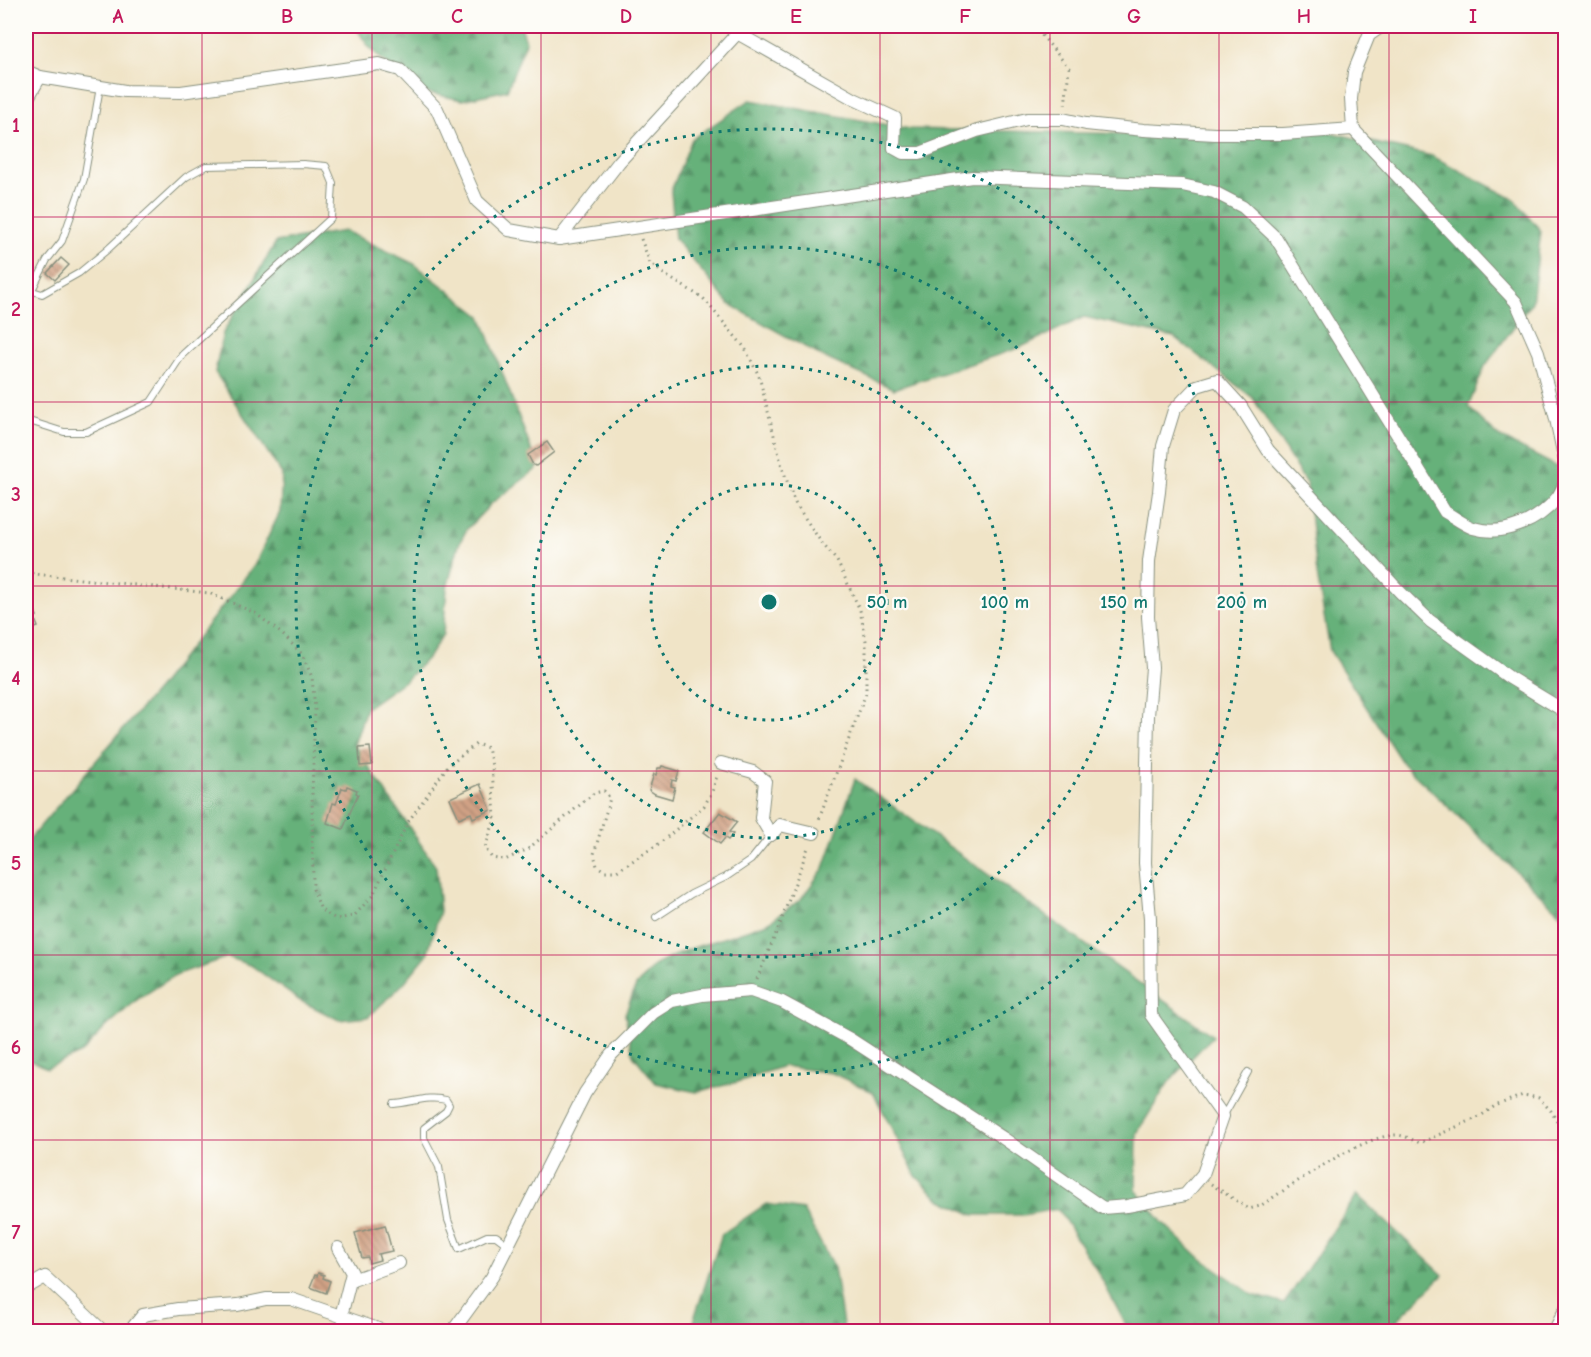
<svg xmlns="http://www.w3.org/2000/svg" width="1591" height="1357" viewBox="0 0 1591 1357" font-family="'Comic Neue',sans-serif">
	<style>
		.forest { fill: url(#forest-firs); stroke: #427757; stroke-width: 1.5 }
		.building { fill: url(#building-back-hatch) }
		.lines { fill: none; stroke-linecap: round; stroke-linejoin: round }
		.lane-casing { stroke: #88907e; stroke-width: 8 }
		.street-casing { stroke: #88907e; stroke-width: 14 }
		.path { stroke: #88907e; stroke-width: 3; stroke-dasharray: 1.5 4.5; stroke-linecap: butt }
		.lane { stroke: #fff; stroke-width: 6 }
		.street { stroke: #fff; stroke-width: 12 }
		.grid { fill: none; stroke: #c2185b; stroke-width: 1.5; stroke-opacity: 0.55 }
		.ring { fill: none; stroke: #0f766e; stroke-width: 3; stroke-dasharray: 3 6 }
		.centre { fill: #0f766e; stroke: #fdfcf7; stroke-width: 3 }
		.ring-label { font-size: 18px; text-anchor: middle; font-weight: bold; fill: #0f766e; stroke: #fdfcf7; stroke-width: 4.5; stroke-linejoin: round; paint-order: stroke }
		.neatline { fill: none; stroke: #c2185b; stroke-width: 2 }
		.grid-label { font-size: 20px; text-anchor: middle; font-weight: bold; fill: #c2185b }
	</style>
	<defs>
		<pattern id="forest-firs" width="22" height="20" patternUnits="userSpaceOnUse" patternTransform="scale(1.5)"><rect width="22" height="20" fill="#66b17a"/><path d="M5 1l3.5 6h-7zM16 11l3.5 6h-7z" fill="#539165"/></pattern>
		<pattern id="building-back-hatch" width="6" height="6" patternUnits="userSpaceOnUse" patternTransform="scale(1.5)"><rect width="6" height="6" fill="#d1a285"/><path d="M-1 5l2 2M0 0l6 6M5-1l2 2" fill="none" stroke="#a9856e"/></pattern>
	</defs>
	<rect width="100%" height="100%" fill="#fdfcf7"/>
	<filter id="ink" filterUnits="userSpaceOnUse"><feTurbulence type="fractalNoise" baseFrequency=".0167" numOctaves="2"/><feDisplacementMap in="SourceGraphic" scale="12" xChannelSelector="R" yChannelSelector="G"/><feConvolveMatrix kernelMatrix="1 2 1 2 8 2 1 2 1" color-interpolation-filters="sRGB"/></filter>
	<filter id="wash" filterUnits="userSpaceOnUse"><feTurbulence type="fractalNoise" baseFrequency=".008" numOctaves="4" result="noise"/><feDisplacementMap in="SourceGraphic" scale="24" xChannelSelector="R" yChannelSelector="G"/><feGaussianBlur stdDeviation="1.35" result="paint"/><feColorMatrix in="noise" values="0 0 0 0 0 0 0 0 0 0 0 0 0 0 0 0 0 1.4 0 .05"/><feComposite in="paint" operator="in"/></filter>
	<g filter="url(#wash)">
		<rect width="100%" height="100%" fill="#f0e4c7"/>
		<g class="forest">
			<polygon points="355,26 521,26 526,42 507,90 462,100 414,90 368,46"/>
			<polygon points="750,100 910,129 1220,136 1320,130 1432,156 1514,199 1541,231 1532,302 1485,366 1468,407 1498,436 1565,471 1565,918 1403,764 1330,651 1317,574 1307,485 1253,398 1174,337 1084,317 1019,348 894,389 823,357 729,304 675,239 671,191 692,139"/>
			<polygon points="345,231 414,264 481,316 538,468 492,503 467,529 459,544 447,588 443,634 430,655 407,679 366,708 354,745 436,867 440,911 427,955 403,984 368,1017 339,1020 299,1000 252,966 228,957 175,975 138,999 107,1026 81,1053 47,1068 26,1059 26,843 159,687 254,566 280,512 282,474 215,372 223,333 276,242"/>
			<polygon points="855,779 1213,1036 1168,1083 1137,1133 1136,1190 1162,1222 1198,1256 1253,1295 1284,1304 1357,1195 1443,1275 1386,1331 1129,1331 1099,1274 1058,1209 1023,1215 974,1215 940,1199 916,1176 873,1092 832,1073 783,1066 738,1082 696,1092 656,1083 633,1055 625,1014 636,986 654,966 681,952 768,923 801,899 824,868"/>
			<polygon points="766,1204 803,1210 834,1268 844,1331 693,1331 695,1316 722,1234"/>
		</g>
		<g id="blocks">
			<g class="building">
				<polygon points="61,258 69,265 55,280 47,273"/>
				<polygon points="547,442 554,452 536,466 533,465 528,455"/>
				<polygon points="28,596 37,616 34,617 38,627 26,631 26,597"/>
				<polygon points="370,747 372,765 360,766 359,748"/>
				<polygon points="662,766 679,771 676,781 672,780 671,786 675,787 672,799 655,794 649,790 654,774 656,775 658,768 661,768"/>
				<polygon points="480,784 491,810 473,818 471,813 459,818 450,798"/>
				<polygon points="347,786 357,790 356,793 358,794 343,829 327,823 333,803 336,804 342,788 346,789"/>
				<polygon points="720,812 737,822 729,832 733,834 728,840 725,838 720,844 704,832"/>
				<polygon points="385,1225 392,1251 378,1254 380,1260 369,1263 368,1257 362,1258 355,1233"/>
				<polygon points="318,1273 324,1275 323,1278 330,1281 326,1293 310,1287 315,1275 317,1276"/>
			</g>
		</g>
	</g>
	<g filter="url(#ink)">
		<use href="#blocks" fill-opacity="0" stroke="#88907e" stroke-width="1.5"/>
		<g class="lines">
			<g class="lane-casing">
				<g id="lane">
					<polyline points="26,289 42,294 79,273 107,250 186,177 206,166 303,164 326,166 333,183 331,218 182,355 151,402 86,432 64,432 26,420"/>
					<polyline points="32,290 47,260 62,241 84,179 100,87"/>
					<polyline points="656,917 691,894 726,877 751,860 771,835"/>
					<path d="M394 1104C412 1103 428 1095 446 1100L449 1105 446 1111 424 1128V1138L439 1167 448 1220 459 1249 487 1236H496L508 1245"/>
					<polyline points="1224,1115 1248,1072"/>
				</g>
			</g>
			<g class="street-casing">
				<g id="street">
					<polyline points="1382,26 1369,35 1354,72 1351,99 1353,129 1516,302 1538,352 1556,419 1566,466"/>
					<polyline points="737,33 854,99 895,118 894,148 903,153 920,153 977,131 1027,119 1063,119 1086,124 1144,130 1215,134 1283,134 1353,129"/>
					<path d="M26 71 40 77 125 91 181 92 379 64 400 70 437 109 477 201 509 230 559 239 972 177 1182 185 1214 192 1243 207 1276 238 1445 512C1454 517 1464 525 1473 528 1503 537 1539 521 1557 498 1561 493 1563 486 1566 481"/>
					<polyline points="26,101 40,77"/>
					<polyline points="559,239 619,162 744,26"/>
					<polyline points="721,763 753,772 765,781 761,818 771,835 780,825 814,833"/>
					<polyline points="338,1248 352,1273 341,1316"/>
					<polyline points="350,1281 399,1263"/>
					<polyline points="26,1288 45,1277 104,1332"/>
					<polyline points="129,1332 143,1315 178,1309 238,1305 266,1299 291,1299 387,1332"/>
					<polyline points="452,1332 492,1277 585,1093 611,1055 653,1013 672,1001 702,995 751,991 782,1002 850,1039 1003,1138 1103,1208 1127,1206 1185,1195 1203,1174 1223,1116 1151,1015 1150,918 1145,863 1148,716 1152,668 1148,617 1149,561 1159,492 1163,446 1174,410 1197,386 1217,380 1240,405 1268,450 1400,592 1430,621 1510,678 1566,712"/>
					<polyline points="1554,1332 1566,1308"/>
				</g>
			</g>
			<g class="path">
				<polyline points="1034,26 1069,68 1065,107"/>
				<polyline points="641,239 650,263 665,275 703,298 745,348 759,376 782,467 795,503 821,542 837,561 860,610 866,641 866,693 818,822"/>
				<polyline points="26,573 209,593 255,613 282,634 302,654 312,677 315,710 312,793 313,889 321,910 336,919 354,916 373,895 408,822 447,767 476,744 488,748 492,766 495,819 485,848 492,858 505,860 528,849 594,793 604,791 610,798 594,854 597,866 605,871 617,871 660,843 704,806 712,792 717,776"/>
				<polyline points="757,979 780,924 809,845"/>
				<path d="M1211 1184 1249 1209 1260 1206C1293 1185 1357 1138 1394 1135 1402 1134 1413 1140 1420 1143L1479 1117 1495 1106 1523 1095 1539 1098 1551 1111 1566 1138"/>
			</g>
			<use href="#lane" class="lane"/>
			<use href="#street" class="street"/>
		</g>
	</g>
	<path class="grid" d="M202 26V1332M372 26V1332M541 26V1332M711 26V1332M880 26V1332M1050 26V1332M1219 26V1332M1389 26V1332M26 217H1566M26 402H1566M26 586H1566M26 771H1566M26 955H1566M26 1140H1566"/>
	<g class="ring">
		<circle cx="769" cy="602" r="118"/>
		<circle cx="769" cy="602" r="236"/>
		<circle cx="769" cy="602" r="355"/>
		<circle cx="769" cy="602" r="473"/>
	</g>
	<circle cx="769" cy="602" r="9" class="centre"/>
	<g class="ring-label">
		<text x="887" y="608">50 m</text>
		<text x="1005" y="608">100 m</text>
		<text x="1124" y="608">150 m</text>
		<text x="1242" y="608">200 m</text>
	</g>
	<rect width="1591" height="1357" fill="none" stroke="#fdfcf7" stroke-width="66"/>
	<rect x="33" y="33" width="1525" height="1291" class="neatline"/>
	<g class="grid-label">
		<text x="118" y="23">A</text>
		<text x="287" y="23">B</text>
		<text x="457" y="23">C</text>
		<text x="626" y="23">D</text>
		<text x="796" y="23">E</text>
		<text x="965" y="23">F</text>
		<text x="1134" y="23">G</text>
		<text x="1304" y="23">H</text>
		<text x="1473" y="23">I</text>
		<text x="16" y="132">1</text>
		<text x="16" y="316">2</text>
		<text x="16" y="501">3</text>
		<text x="16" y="685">4</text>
		<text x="16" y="870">5</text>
		<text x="16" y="1054">6</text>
		<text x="16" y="1239">7</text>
	</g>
</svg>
